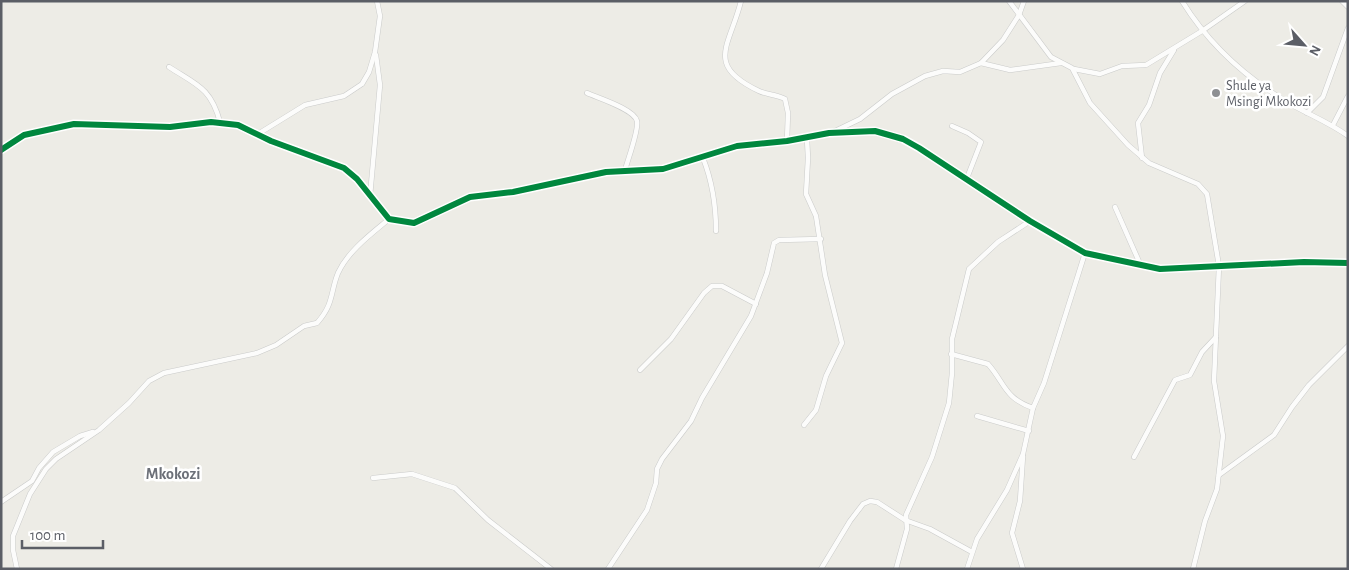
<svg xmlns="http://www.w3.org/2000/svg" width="1349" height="570" viewBox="0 0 1349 570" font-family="'Alegreya Sans',sans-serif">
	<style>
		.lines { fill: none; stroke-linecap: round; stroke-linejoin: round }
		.minor-casing { stroke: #cacbca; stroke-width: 5.5 }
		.minor { stroke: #fcfcfb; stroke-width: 4.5 }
		.cycleway-casing { stroke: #fff; stroke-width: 9 }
		.cycleway { stroke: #00873e; stroke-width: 6 }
		.poi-dot { fill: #8e9093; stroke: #fff; stroke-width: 2 }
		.labels { text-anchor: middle; stroke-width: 5; stroke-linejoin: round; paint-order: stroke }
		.poi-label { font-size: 14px; fill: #5b5e66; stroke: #fff; text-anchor: start }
		.quarter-label { font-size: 16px; font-weight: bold; fill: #6c7078; stroke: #fff }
	</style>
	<rect width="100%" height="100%" fill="#edece6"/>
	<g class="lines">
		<g class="minor-casing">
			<g id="minor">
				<path d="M741 1C730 46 704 65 759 91 767 95 776 94 785 99L788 113 787 141"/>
				<polyline points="1009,1 1051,57 1072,68 1090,103 1128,145 1149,163 1198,184 1207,194 1219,266 1214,381 1223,436 1217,489 1205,521 1193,569"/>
				<path d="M1182 1C1208 43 1245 77 1287 102 1307 114 1329 122 1348 136"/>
				<polyline points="1342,1 1348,7"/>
				<polyline points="981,63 1010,70 1061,63"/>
				<path d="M169 67C197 85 211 88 220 122"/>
				<polyline points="1074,69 1100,74 1122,66 1146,65 1202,31 1245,1"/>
				<path d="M587 93C598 98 634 109 637 121 639 130 628 159 625 170"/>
				<polyline points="1307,113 1323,97 1348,28"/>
				<polyline points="1333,125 1348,96"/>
				<polyline points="952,126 968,133 981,142 967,178"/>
				<polyline points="833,132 860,119 892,94 925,76 943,71 960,72 981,63 1003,40 1019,15 1024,1"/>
				<polyline points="258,134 305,105 344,96 362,84 369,72 375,52 380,16 377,1"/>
				<polyline points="1,150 24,135 74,124 170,127 211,122 238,125 271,141 344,168 357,179 389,219 414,223 470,197 513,192 606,172 663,169 737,146 787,141 829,133 875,131 903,139 919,148 1030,221 1085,253 1099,256 1160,269 1304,262 1348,263"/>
				<path d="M703 158C712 181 716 206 716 231"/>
				<polyline points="1142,158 1138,123 1149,105 1160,73 1174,50"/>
				<polyline points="370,196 380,85 376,55"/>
				<polyline points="1115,207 1141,266"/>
				<path d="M951 354 988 364C1005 383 1004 398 1033 408"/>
				<polyline points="640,370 671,339 704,293 712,286 722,286 756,304"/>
				<polyline points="977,416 1029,431"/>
				<polyline points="804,425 816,410 826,376 842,343 825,275 816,216 806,194 808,158 807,139"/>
				<polyline points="1023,456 1020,501 1012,533 1023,569"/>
				<polyline points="1134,457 1175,380 1190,375 1202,352 1216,337"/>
				<polyline points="1219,475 1274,435 1292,407 1309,385 1348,346"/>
				<polyline points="373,478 412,474 455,488 488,520 551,569"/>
				<polyline points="1,502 32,481 39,468 53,452 80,436 93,432"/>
				<path d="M17 569 13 550V536L30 494 46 469 56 459 99 430 129 403 149 381 164 373 257 353 276 345 304 326 317 323C334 304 330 293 338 273 348 251 371 234 389 219"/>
				<polyline points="608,569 647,510 656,483 657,469 662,459 691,421 702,398 751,316 767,273 774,243 779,240 821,239"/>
				<polyline points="821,569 850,521 863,504 870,501 877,502 905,520 930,529 972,552"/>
				<polyline points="896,569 907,529 906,515 932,457 949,403 952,373 952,339 969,269 998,242 1030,221"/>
				<polyline points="967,569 977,539 1007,490 1023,454 1033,408 1044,383 1085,253"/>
			</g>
		</g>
		<use href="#minor" class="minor"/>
		<g class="cycleway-casing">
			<polyline id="cycleway" points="1,150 24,135 74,124 170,127 211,122 238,125 271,141 344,168 357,179 389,219 414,223 470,197 513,192 606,172 663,169 737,146 787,141 829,133 875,131 903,139 919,148 1030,221 1085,253 1099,256 1160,269 1304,262 1348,263"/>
		</g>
		<use href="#cycleway" class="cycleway"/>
	</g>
	<circle class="poi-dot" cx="1216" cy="93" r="5"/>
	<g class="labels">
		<g class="poi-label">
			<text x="1226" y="90">Shule ya<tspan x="1226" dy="16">Msingi Mkokozi</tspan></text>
		</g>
		<g class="quarter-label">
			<text x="173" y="479">Mkokozi</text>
		</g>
	</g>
	<rect width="1349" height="570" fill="none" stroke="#5b5e66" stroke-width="5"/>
	<g transform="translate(1304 45) rotate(117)" stroke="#ffffff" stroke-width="4" paint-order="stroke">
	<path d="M0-4L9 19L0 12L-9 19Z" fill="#5b5e66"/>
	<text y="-8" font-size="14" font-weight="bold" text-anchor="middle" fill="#5b5e66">N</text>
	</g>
	<path d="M22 540v8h81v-8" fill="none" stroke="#5b5e66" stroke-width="2.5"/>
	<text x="30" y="540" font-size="15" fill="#5b5e66" stroke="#ffffff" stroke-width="4" paint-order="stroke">100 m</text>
</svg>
